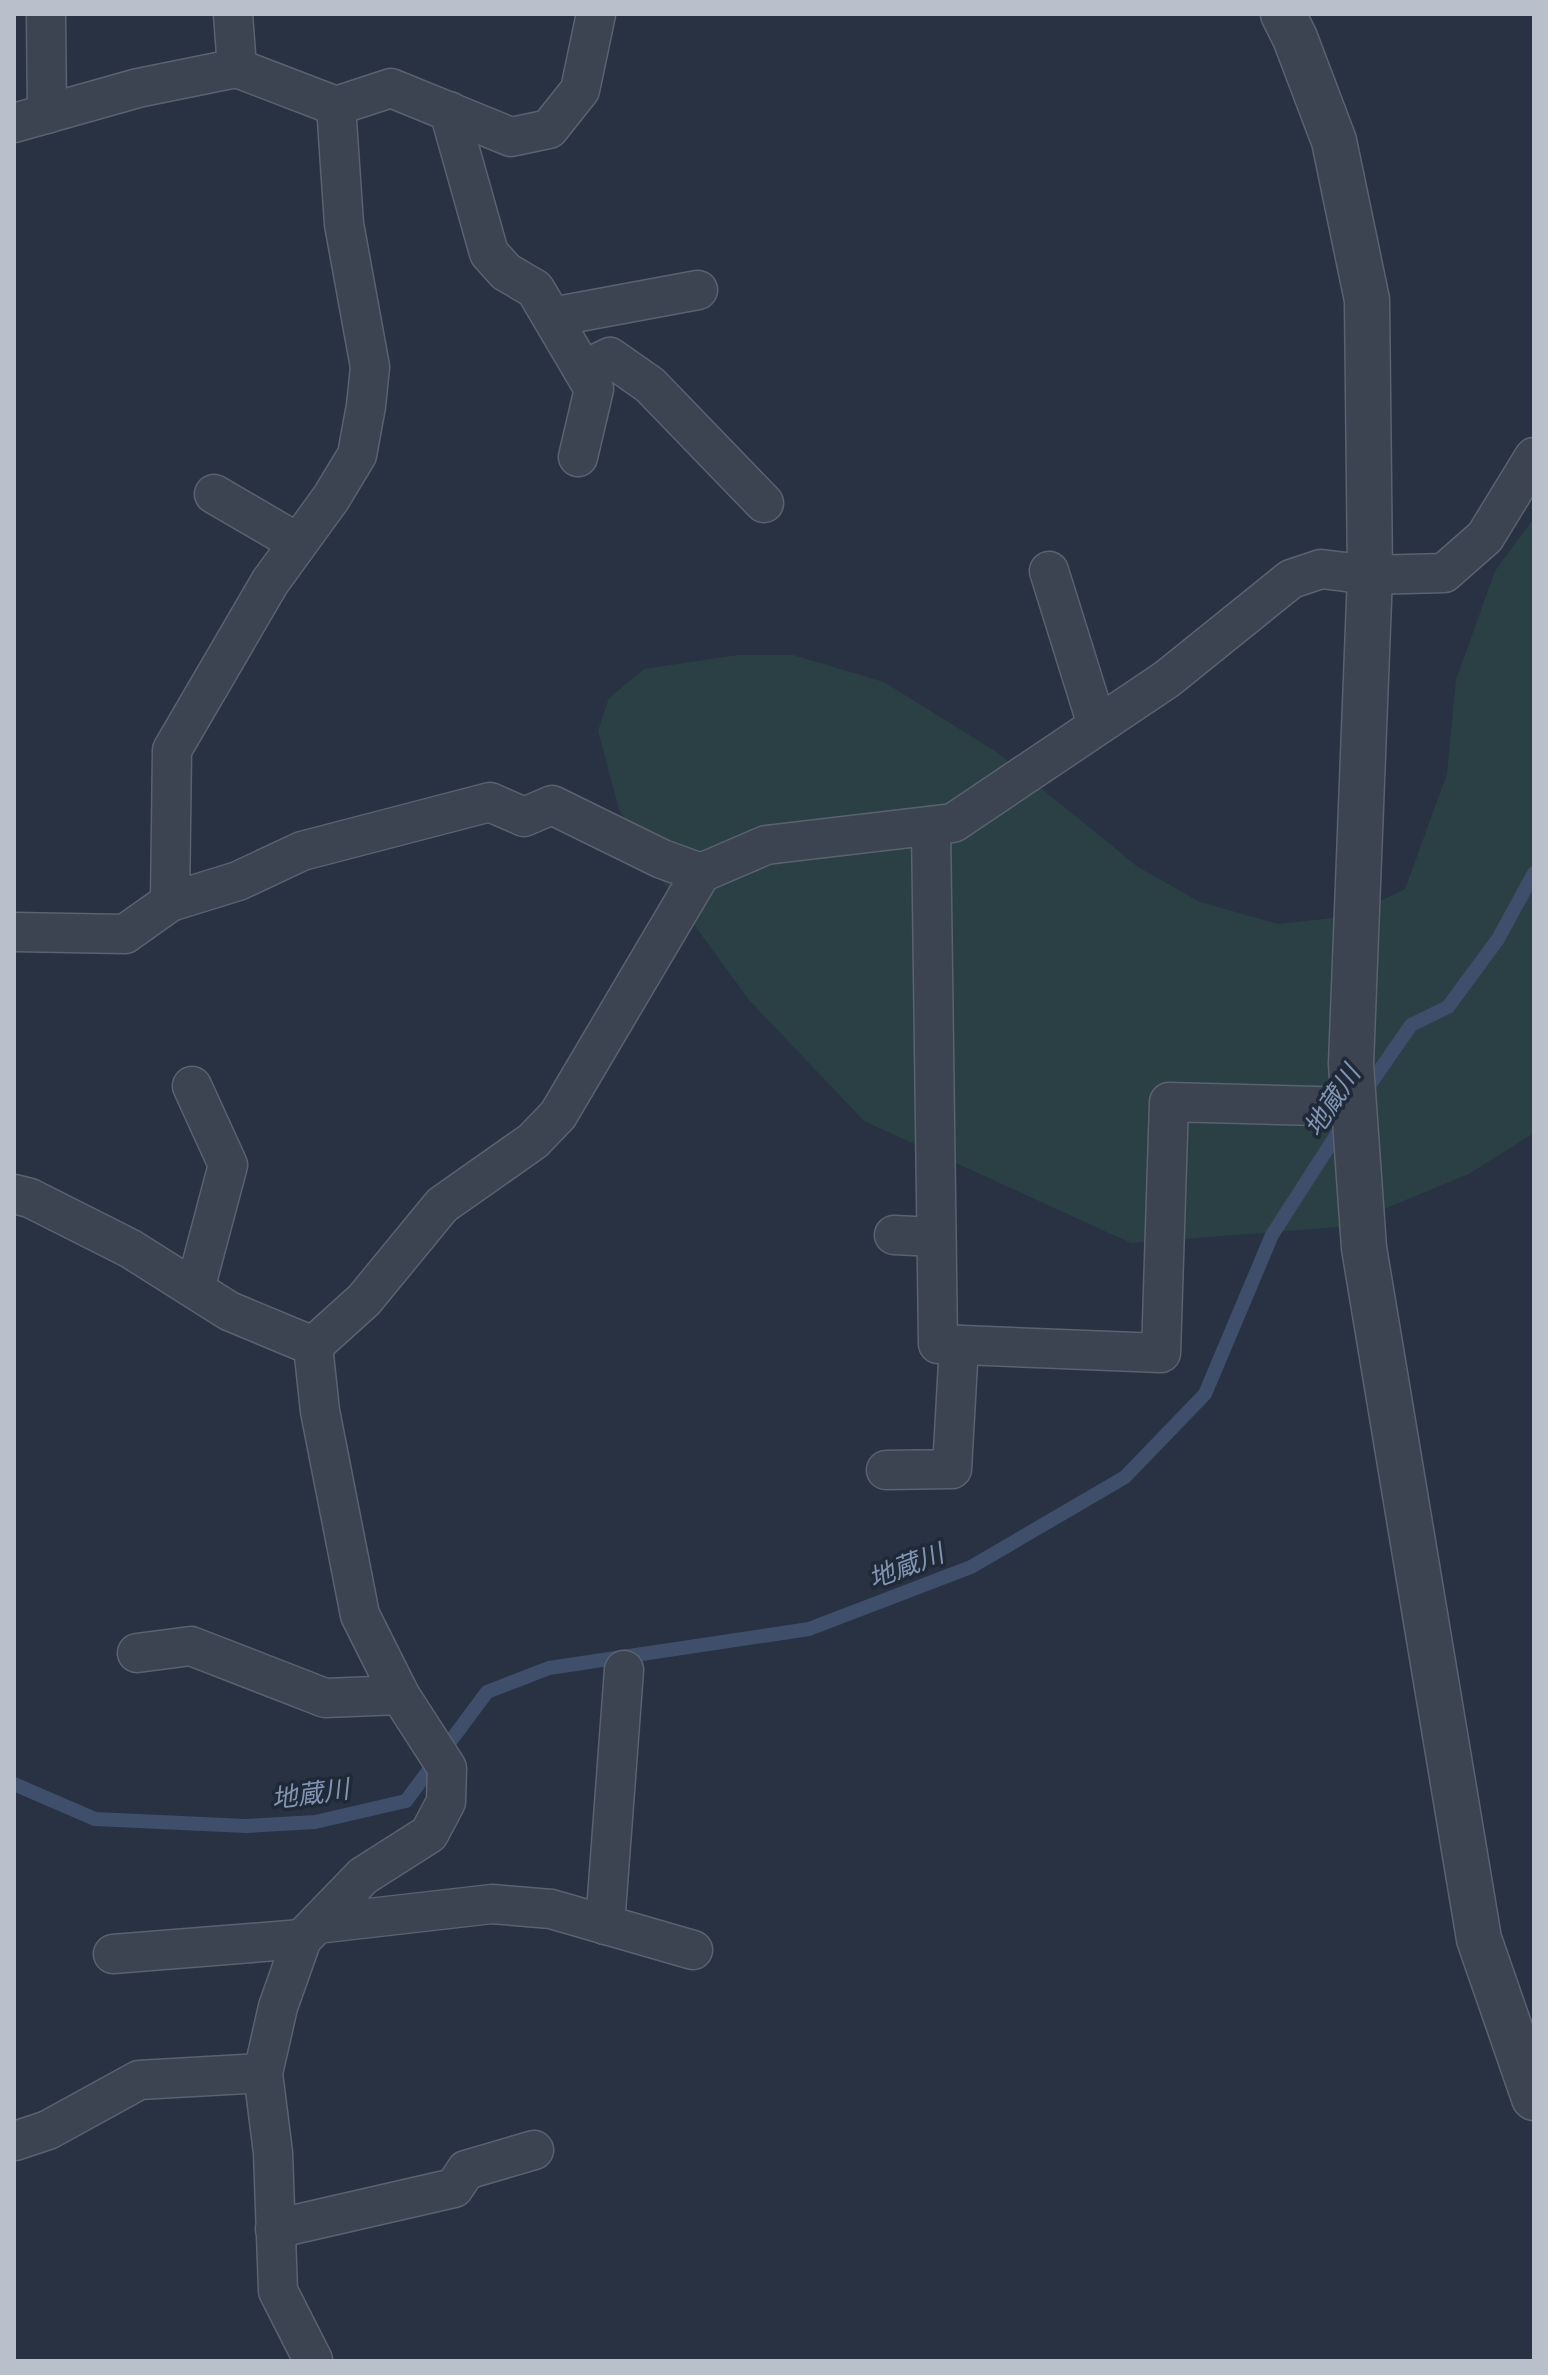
<svg xmlns="http://www.w3.org/2000/svg" width="1548" height="2375" viewBox="0 0 1548 2375" font-family="Ubuntu,'Noto Sans JP',sans-serif">
	<style>
		.green { fill: #2a4044 }
		.lines { fill: none; stroke-linecap: round; stroke-linejoin: round }
		.stream { stroke: #3e4e6b; stroke-width: 14 }
		.minor-casing { stroke: #5a6270; stroke-width: 41 }
		.tertiary-casing { stroke: #5a6270; stroke-width: 47 }
		.minor { stroke: #3c4452; stroke-width: 38 }
		.tertiary { stroke: #3c4452; stroke-width: 44 }
		.labels { text-anchor: middle; stroke-width: 7; stroke-linejoin: round; paint-order: stroke }
		.water-label { font-size: 26px; font-style: italic; fill: #8194b2; stroke: #202938 }
	</style>
	<rect width="100%" height="100%" fill="#283243"/>
	<polygon class="green" points="1534,518 1534,1133 1469,1174 1340,1227 1131,1243 864,1121 749,1000 660,878 619,809 598,731 609,698 644,669 738,655 793,655 884,682 998,753 1138,867 1200,902 1278,924 1351,916 1405,889 1447,774 1456,680 1495,571"/>
	<g class="lines">
		<g class="stream">
			<polyline points="1364,1093 1411,1025 1448,1007 1498,939 1534,873"/>
			<polyline points="14,1784 95,1819 246,1826 315,1822 406,1801 487,1692 549,1668 809,1629 971,1567 1125,1477 1205,1394 1272,1235 1344,1123"/>
		</g>
		<g class="minor-casing">
			<g id="minor">
				<polyline points="46,14 47,114"/>
				<polyline points="233,14 237,68 336,106 391,88 511,137 549,129 580,90 596,14"/>
				<polyline points="449,111 489,253 506,272 535,289 594,389 578,457"/>
				<polyline points="14,123 138,88 237,68"/>
				<polyline points="552,317 698,290"/>
				<polyline points="583,370 610,357 650,385 764,503"/>
				<polyline points="214,494 298,543"/>
				<polyline points="1049,571 1097,725"/>
				<polyline points="931,826 938,1344 1161,1353 1169,1102 1354,1107"/>
				<polyline points="170,902 238,881 302,851 490,802 524,817 552,805 662,859 701,873"/>
				<polyline points="14,932 125,934 170,902 172,750 270,582 331,498 357,455 366,406 370,367 344,224 336,106"/>
				<polyline points="192,1086 228,1165 195,1289"/>
				<polyline points="14,1194 30,1198 131,1249 229,1311 313,1346"/>
				<polyline points="894,1235 936,1237"/>
				<polyline points="313,1346 364,1300 442,1205 533,1141 558,1115 701,873 766,845 953,823 1167,679 1291,579 1321,569 1370,575 1444,573 1485,537 1534,457"/>
				<polyline points="886,1470 952,1469 959,1345"/>
				<polyline points="137,1653 191,1646 325,1698 400,1695"/>
				<polyline points="317,1924 492,1904 551,1909 693,1950"/>
				<polyline points="605,1925 624,1670"/>
				<polyline points="113,1954 302,1939"/>
				<polyline points="15,2141 48,2130 139,2080 263,2073"/>
				<polyline points="275,2229 454,2188 466,2170 534,2150"/>
				<polyline points="313,2360 278,2291 273,2153 263,2073 278,2007 302,1939 363,1876 429,1834 446,1802 447,1768 400,1695 360,1615 320,1411 313,1346"/>
			</g>
		</g>
		<g class="tertiary-casing">
			<polyline id="tertiary" points="1283,14 1295,38 1334,141 1367,300 1370,575 1351,1064 1364,1248 1479,1939 1534,2098"/>
		</g>
		<use href="#minor" class="minor"/>
		<use href="#tertiary" class="tertiary"/>
	</g>
	<g class="labels">
		<g class="water-label">
			<text transform="translate(1332 1101) rotate(-57)" y="9">地蔵川</text>
			<text transform="translate(906 1566) rotate(-21)" y="9">地蔵川</text>
			<text transform="translate(310 1794) rotate(-8)" y="9">地蔵川</text>
		</g>
	</g>
	<rect width="1548" height="2375" fill="none" stroke="#b9c0cc" stroke-width="32"/>
</svg>
